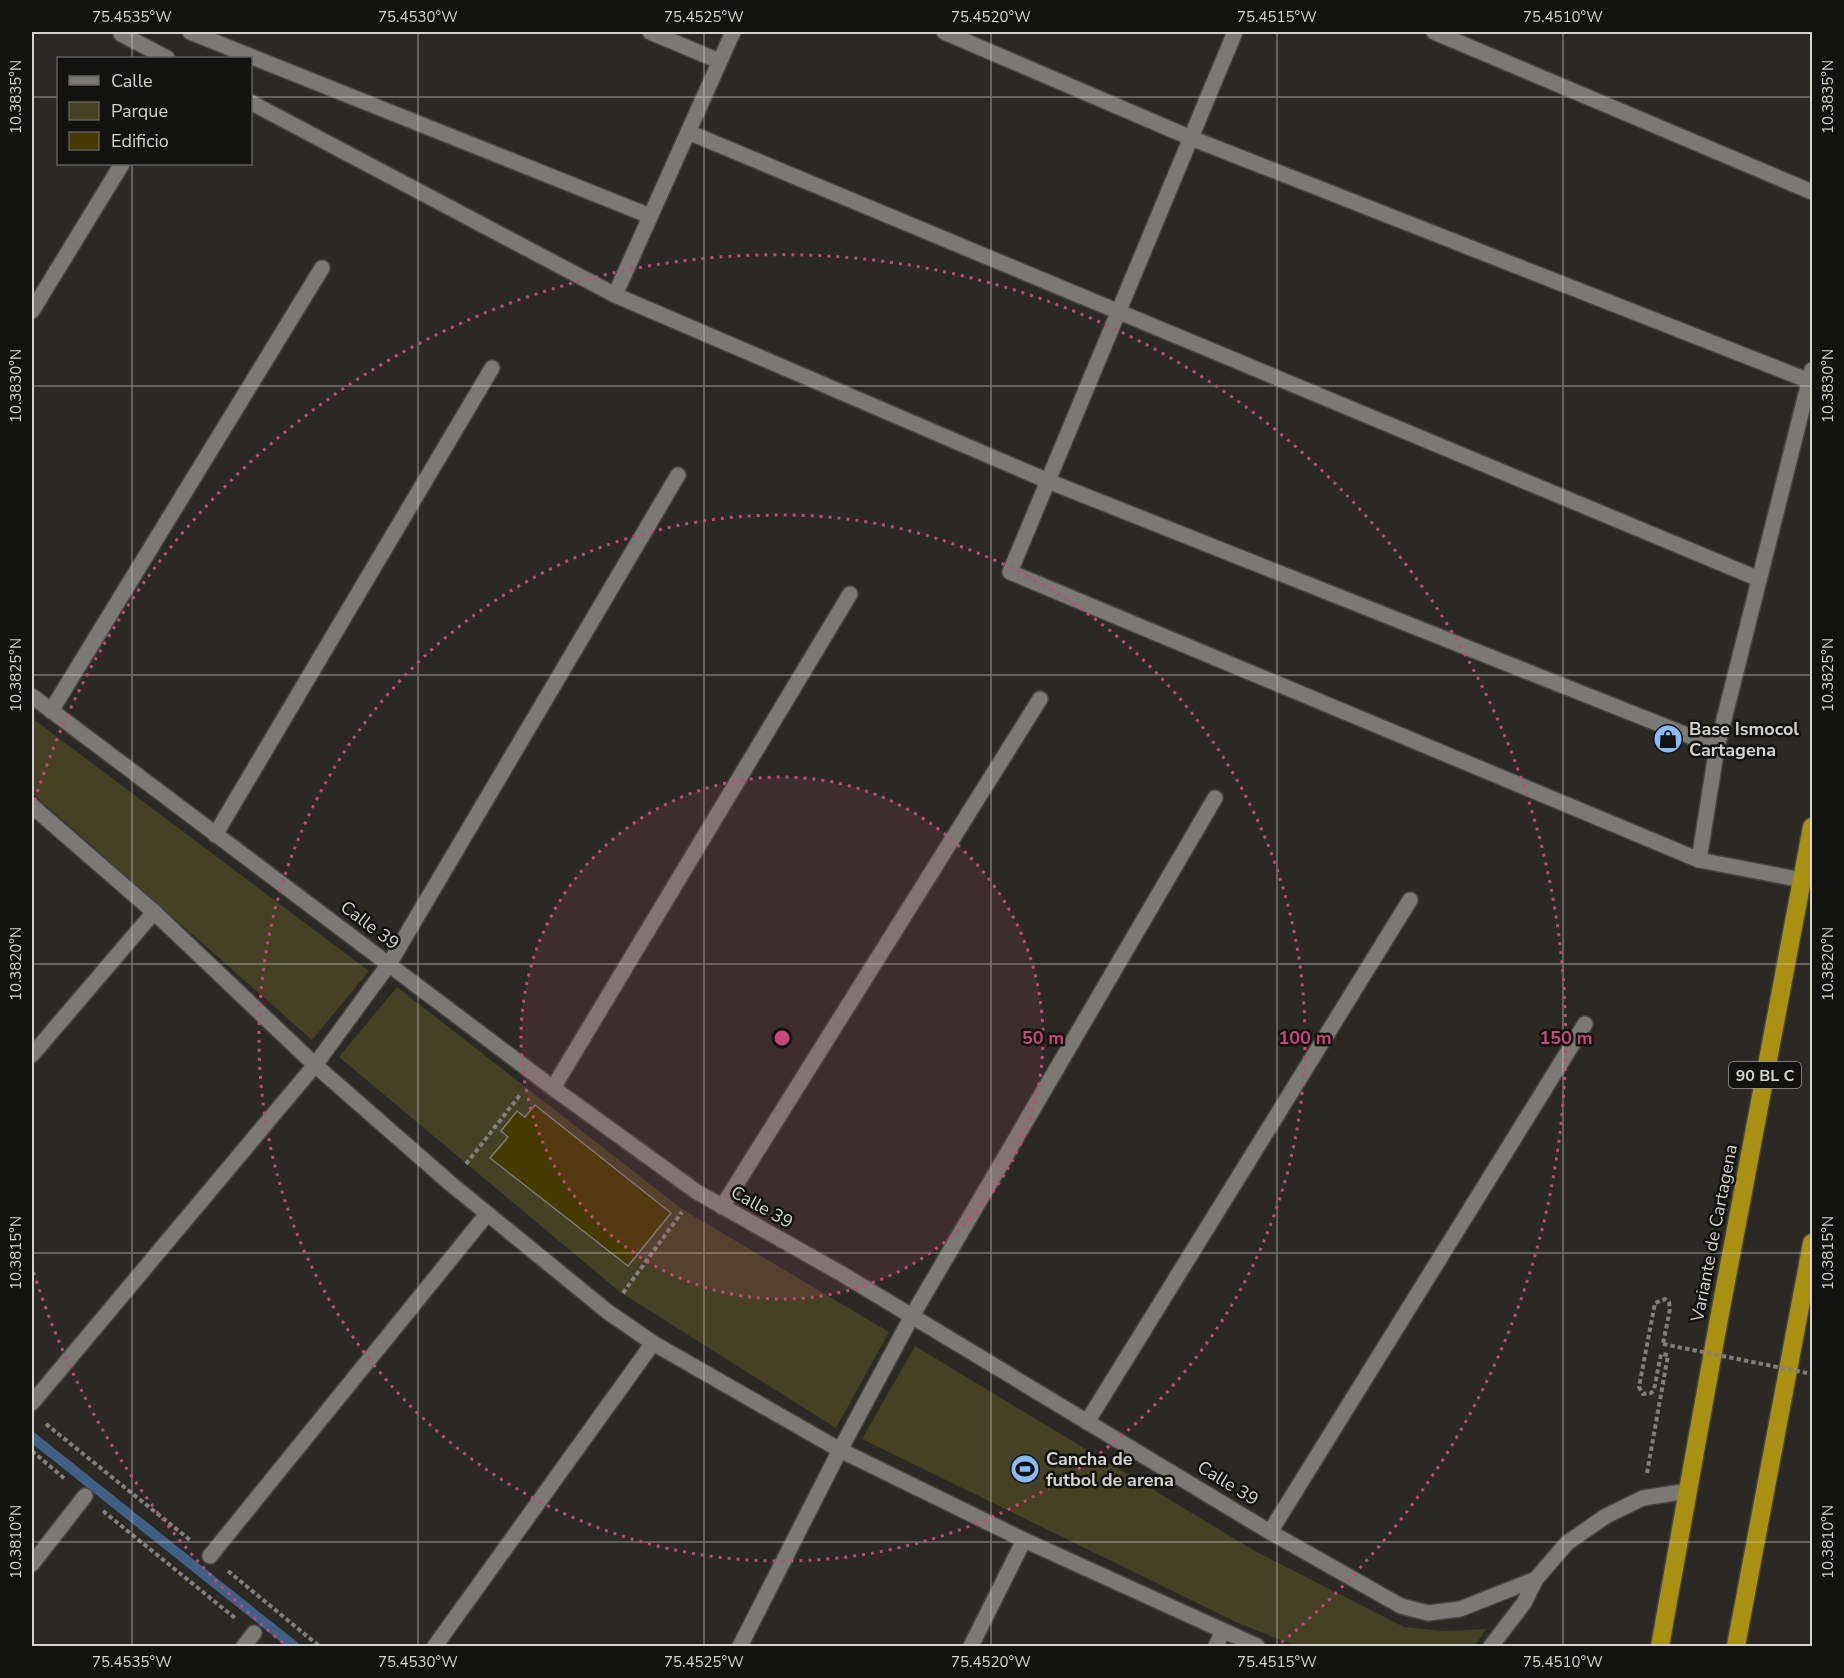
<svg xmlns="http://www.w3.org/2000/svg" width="1844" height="1678" viewBox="0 0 1844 1678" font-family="'Nunito Sans',sans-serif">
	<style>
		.green { fill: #464024 }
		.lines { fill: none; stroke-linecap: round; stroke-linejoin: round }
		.stream { stroke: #426086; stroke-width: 10 }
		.building { fill: #453a00; stroke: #7d7c75; stroke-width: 1.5 }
		.minor-casing { stroke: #454440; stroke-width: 18 }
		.highway-casing { stroke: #454440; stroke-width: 21 }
		.path { stroke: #81807c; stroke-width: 4; stroke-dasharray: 4.5 3; stroke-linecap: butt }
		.minor { stroke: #7a7973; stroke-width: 15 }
		.highway { stroke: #a99010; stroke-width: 18 }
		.path-bridge { stroke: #81807c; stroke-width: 4; stroke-dasharray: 4.5 3; stroke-linecap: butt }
		.ticks { fill: none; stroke: #d4d3d0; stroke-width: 1.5; stroke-opacity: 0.45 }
		.ring { fill: none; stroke: #c64778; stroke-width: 3; stroke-dasharray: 3 6 }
		.labels { text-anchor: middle; stroke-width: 5; stroke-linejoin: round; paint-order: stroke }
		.shield { fill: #12120f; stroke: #9a9996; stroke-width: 1.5 }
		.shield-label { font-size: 16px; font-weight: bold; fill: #d4d3d0 }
		.poi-label { font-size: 18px; font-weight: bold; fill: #d4d3d0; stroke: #12120f; text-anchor: start }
		.street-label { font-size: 18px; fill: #d4d3d0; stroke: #12120f }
		.centre { fill: #c64778; stroke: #12120f; stroke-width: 3 }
		.ring-label { font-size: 18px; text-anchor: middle; font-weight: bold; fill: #c64778; stroke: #12120f; stroke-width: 5; stroke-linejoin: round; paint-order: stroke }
		.neatline { fill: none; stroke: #d4d3d0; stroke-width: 2 }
		.ticks-label { font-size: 15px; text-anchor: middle; fill: #d4d3d0 }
	</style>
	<rect width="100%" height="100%" fill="#2a2924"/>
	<g class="green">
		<polygon points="32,718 369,971 312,1040 32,793"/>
		<polygon points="397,987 682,1209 889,1332 836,1428 620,1292 339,1057"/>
		<polygon points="915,1346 1253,1550 1404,1627 1445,1631 1486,1629 1475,1646 1296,1646 1238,1623 862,1439"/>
	</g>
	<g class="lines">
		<polyline class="stream" points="32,1437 294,1646"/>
	</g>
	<polygon class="building" points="535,1105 671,1213 628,1266 490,1158 508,1137 501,1131 517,1111 525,1117"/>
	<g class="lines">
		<g class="minor-casing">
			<g id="minor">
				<polyline points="123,32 121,34 167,58"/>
				<polyline points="190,32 650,216"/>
				<polyline points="650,32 719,61"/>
				<polyline points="944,32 1191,138 1812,382"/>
				<polyline points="1235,32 1010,572 1699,860 1802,880"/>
				<polyline points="1434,32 1812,192"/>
				<polyline points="250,102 615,295 1048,481 1717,747"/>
				<polyline points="688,132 1759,579"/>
				<polyline points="615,295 733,32"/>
				<polyline points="32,311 122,164"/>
				<polyline points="32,696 553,1088 697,1192 842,1274 1270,1532 1401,1606 1428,1613 1460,1609 1536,1579"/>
				<polyline points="51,711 322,268"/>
				<polyline points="32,806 154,912 315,1065 451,1184 608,1312 653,1343 840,1450 1024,1540 1257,1646"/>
				<polyline points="215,835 492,368"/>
				<polyline points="1699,860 1717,747 1812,370"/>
				<polyline points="32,1055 154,912"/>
				<polyline points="553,1088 850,594"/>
				<polyline points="722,1207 1040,699"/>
				<polyline points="32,1403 315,1065 389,964 678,475"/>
				<polyline points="1087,1422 1410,900"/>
				<polyline points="1270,1532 1585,1024"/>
				<polyline points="210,1556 487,1214"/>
				<polyline points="32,1564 85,1496"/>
				<polyline points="244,1646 254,1633"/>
				<polyline points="435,1646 653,1343"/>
				<polyline points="740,1646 840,1450 912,1316 1215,798"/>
				<polyline points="971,1646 1024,1540"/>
				<polyline points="1216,1646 1223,1631"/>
				<polyline points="1491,1646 1524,1603 1536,1579 1567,1543 1606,1516 1643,1498 1688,1491"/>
			</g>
		</g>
		<g class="highway-casing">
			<g id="highway">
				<polyline points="1660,1646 1718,1324 1812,827"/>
				<polyline points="1736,1646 1812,1243"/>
			</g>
		</g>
		<g class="path">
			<polyline points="466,1164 520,1095"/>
			<polyline points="623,1293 682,1212"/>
			<polyline points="46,1424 190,1540"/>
			<polyline points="32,1451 65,1479"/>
			<polyline points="1647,1473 1668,1355 1661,1354 1654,1390 1651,1393 1643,1394 1639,1387 1655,1303 1665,1299 1669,1302 1670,1309 1663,1344"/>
			<polyline points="103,1511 235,1618"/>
			<polyline points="228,1571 319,1646"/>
		</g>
		<use href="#minor" class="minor"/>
		<use href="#highway" class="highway"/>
		<polyline class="path-bridge" points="1663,1344 1812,1374"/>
	</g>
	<path class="ticks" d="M132 32V58M418 32V1646M704 32V1646M991 32V1646M1277 32V1646M1563 32V1646M32 97H58M250 97H1812M132 164V1646M32 386H1812M32 675H1812M32 964H1812M32 1253H1812M32 1542H1812"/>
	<circle cx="782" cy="1038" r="261" fill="#c64778" fill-opacity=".12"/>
	<g class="ring">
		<circle cx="782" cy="1038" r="261"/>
		<circle cx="782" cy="1038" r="523"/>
		<path d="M283 1643A784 784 0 0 1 32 1267M32 809A784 784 0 1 1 1281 1643"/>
	</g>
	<defs>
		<g id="shop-disc" transform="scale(1.5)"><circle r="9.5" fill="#88bafc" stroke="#12120f"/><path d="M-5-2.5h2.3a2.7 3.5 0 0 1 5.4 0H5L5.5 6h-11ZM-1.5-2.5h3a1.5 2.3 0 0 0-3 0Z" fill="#111"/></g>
		<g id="stadium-disc" transform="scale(1.5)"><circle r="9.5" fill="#88bafc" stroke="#12120f"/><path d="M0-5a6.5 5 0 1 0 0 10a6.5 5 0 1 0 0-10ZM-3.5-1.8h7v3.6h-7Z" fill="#111"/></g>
	</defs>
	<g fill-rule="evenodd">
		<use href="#shop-disc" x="1668" y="739"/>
		<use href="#stadium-disc" x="1025" y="1469"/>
	</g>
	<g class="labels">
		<rect class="shield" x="1729" y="1062" width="72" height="26" rx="4.5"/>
		<g class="shield-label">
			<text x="1765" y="1081">90 BL C</text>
		</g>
		<g class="poi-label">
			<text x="1689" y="735">Base Ismocol<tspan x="1689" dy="21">Cartagena</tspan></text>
			<text x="1046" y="1465">Cancha de<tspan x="1046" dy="21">futbol de arena</tspan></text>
		</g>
		<g class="street-label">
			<text transform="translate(370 925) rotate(37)" y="6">Calle 39</text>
			<text transform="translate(762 1207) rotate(29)" y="6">Calle 39</text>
			<text transform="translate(1714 1233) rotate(-79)" y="6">Variante de Cartagena</text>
			<text transform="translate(1228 1483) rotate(32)" y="6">Calle 39</text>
		</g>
	</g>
	<circle cx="782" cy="1038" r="9" class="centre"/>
	<g class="ring-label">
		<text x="1043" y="1044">50 m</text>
		<text x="1305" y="1044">100 m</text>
		<text x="1566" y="1044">150 m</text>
	</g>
	<rect width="1844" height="1678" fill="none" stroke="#12120f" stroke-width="66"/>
	<rect x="57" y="57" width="195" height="108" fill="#12120f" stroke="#605f5c" stroke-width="1.5"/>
	<rect x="69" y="76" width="30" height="9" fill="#7a7973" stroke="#605f5c" stroke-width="1.5"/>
	<text x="111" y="87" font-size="18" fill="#d4d3d0">Calle</text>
	<rect x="69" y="102" width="30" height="18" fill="#464024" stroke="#605f5c" stroke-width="1.5"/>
	<text x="111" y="117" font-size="18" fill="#d4d3d0">Parque</text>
	<rect x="69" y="132" width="30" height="18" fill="#453a00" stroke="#605f5c" stroke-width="1.5"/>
	<text x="111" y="147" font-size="18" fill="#d4d3d0">Edificio</text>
	<rect x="33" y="33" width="1778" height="1612" class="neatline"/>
	<g class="ticks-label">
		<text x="132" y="22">75.4535°W</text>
		<text x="418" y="22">75.4530°W</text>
		<text x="704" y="22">75.4525°W</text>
		<text x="991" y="22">75.4520°W</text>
		<text x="1277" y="22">75.4515°W</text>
		<text x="1563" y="22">75.4510°W</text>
		<text transform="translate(16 97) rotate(-90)" y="5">10.3835°N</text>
		<text transform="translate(1828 97) rotate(-90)" y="5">10.3835°N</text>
		<text transform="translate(16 386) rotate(-90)" y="5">10.3830°N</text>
		<text transform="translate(1828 386) rotate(-90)" y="5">10.3830°N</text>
		<text transform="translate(16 675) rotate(-90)" y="5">10.3825°N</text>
		<text transform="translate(1828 675) rotate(-90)" y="5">10.3825°N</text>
		<text transform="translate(16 964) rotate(-90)" y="5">10.3820°N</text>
		<text transform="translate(1828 964) rotate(-90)" y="5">10.3820°N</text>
		<text transform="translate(16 1253) rotate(-90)" y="5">10.3815°N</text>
		<text transform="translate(1828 1253) rotate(-90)" y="5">10.3815°N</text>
		<text transform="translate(16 1542) rotate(-90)" y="5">10.3810°N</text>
		<text transform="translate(1828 1542) rotate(-90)" y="5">10.3810°N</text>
		<text x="132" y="1667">75.4535°W</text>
		<text x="418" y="1667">75.4530°W</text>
		<text x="704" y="1667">75.4525°W</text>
		<text x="991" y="1667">75.4520°W</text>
		<text x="1277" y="1667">75.4515°W</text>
		<text x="1563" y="1667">75.4510°W</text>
	</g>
</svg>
